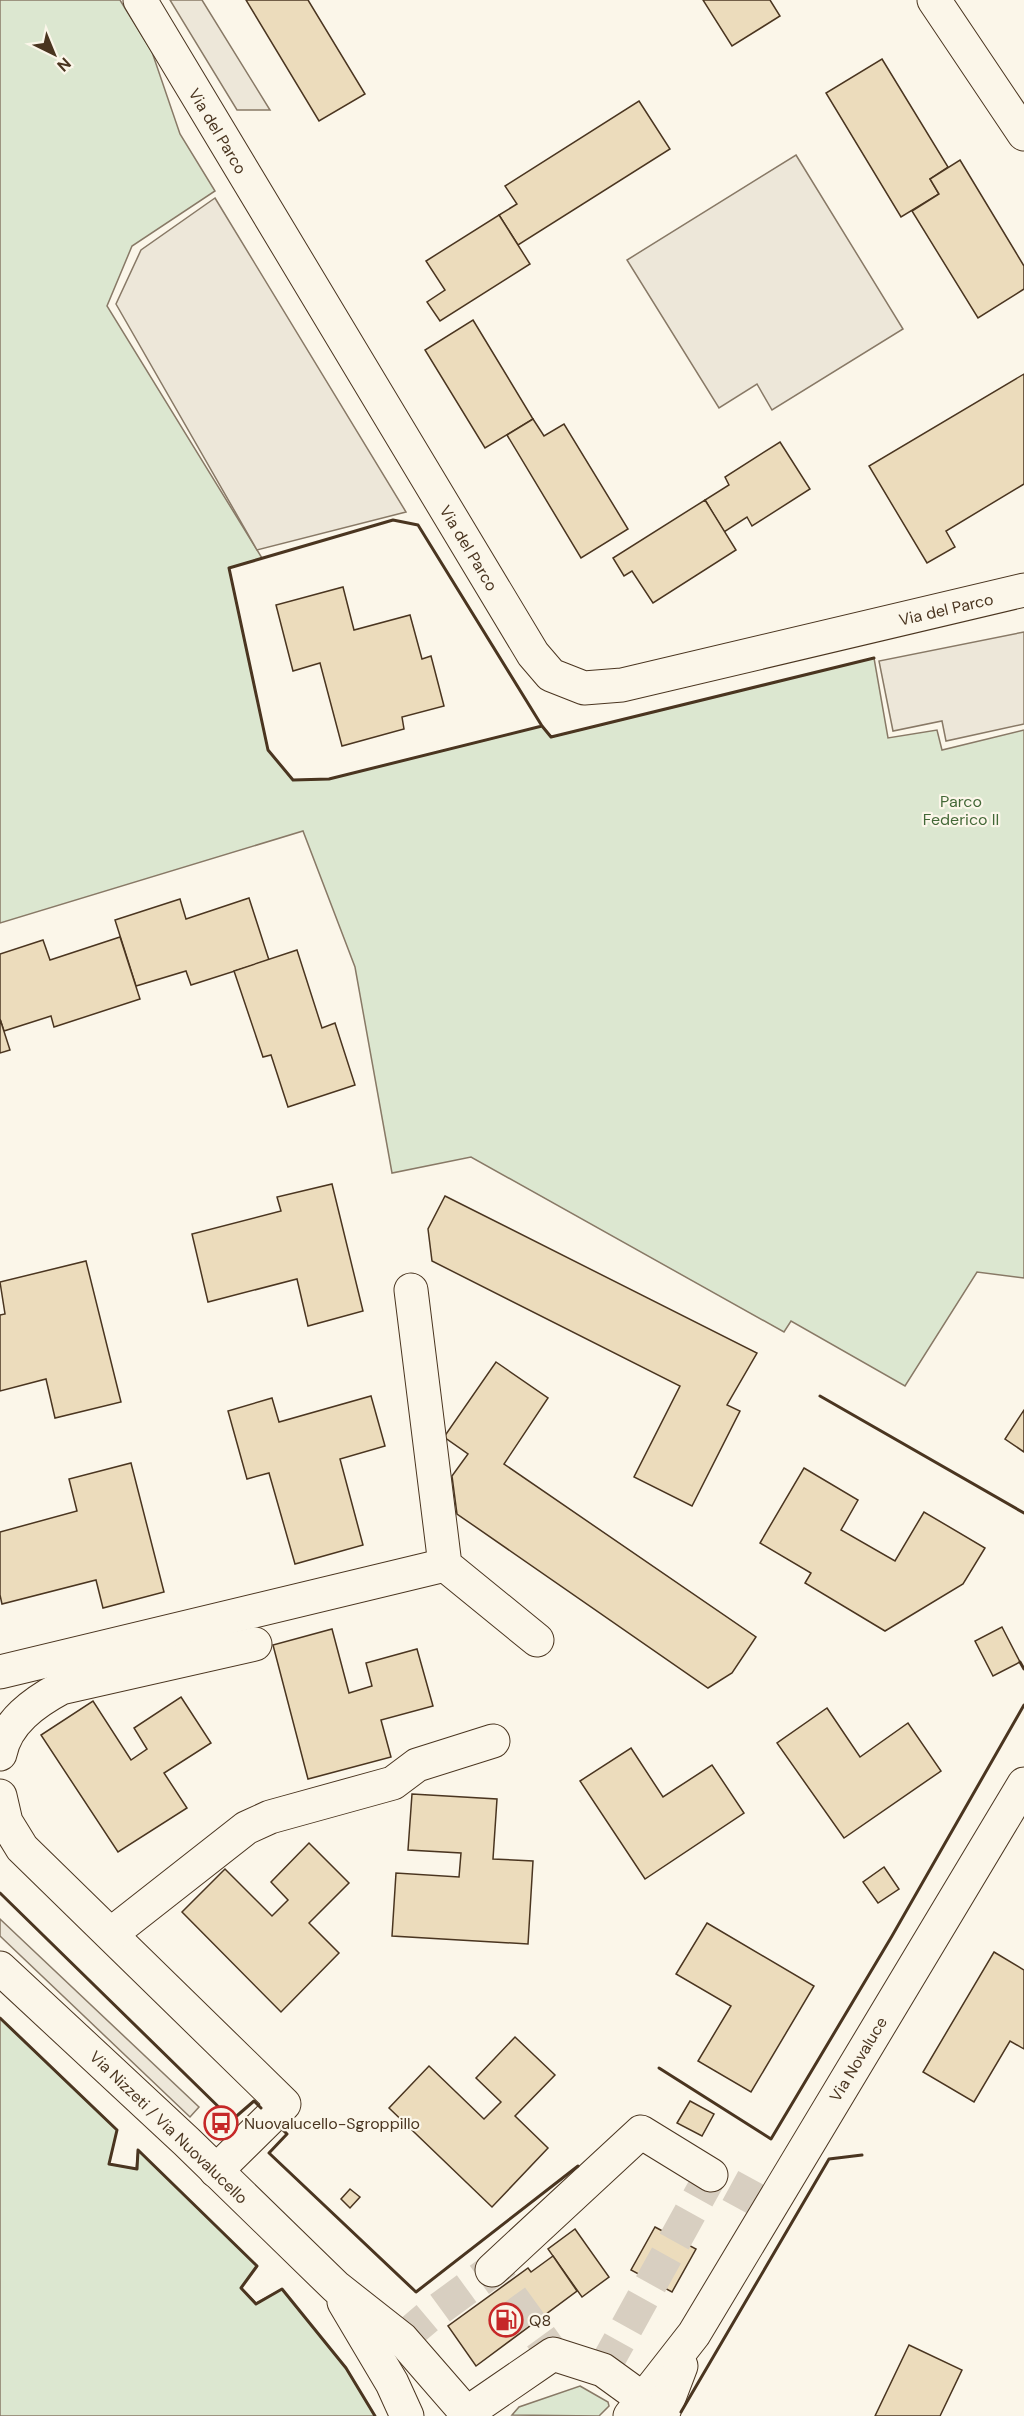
<svg xmlns="http://www.w3.org/2000/svg" width="1024" height="2416" viewBox="0 0 1024 2416" font-family="'DM Sans',sans-serif">
	<style>
		.green { fill: #dce7d0; stroke: #887966; stroke-width: 1.5 }
		.parking { fill: #ede7d9; stroke: #887966; stroke-width: 1.5 }
		.building { fill: #ecdcbc; stroke: #4a3520; stroke-width: 1.5 }
		.lines { fill: none; stroke-linecap: round; stroke-linejoin: round }
		.minor-tunnel { stroke: #d8cfc1; stroke-width: 33; stroke-dasharray: 33 16; stroke-linecap: butt }
		.minor-casing { stroke: #4a3520; stroke-width: 35 }
		.major-casing { stroke: #4a3520; stroke-width: 35 }
		.minor { stroke: #fbf6e9; stroke-width: 33 }
		.major { stroke: #fbf6e9; stroke-width: 33 }
		.wall { stroke: #4a3520; stroke-width: 3 }
		.labels { text-anchor: middle; stroke-width: 4.5; stroke-linejoin: round; paint-order: stroke }
		.street-label { font-size: 16px; fill: #4a3520; stroke: #fbf6e9 }
		.park-label { font-size: 16px; fill: #436837; stroke: #fbf6e9 }
		.poi-label { font-size: 16px; fill: #4a3520; stroke: #fbf6e9; text-anchor: start }
	</style>
	<rect width="100%" height="100%" fill="#fbf6e9"/>
	<g class="green">
		<polygon points="0,0 120,0 152,52 180,134 215,191 132,246 107,306 262,558 229,568 268,750 293,780 329,779 542,726 552,737 874,658 888,738 937,730 942,750 1024,730 1024,1278 977,1272 905,1386 791,1321 784,1332 471,1157 392,1173 355,967 303,831 0,923"/>
		<polygon points="0,2018 117,2130 109,2164 136,2169 138,2150 257,2266 241,2288 256,2303 282,2289 346,2368 375,2416 0,2416"/>
		<polygon points="580,2386 608,2402 609,2406 599,2416 512,2415 519,2407"/>
	</g>
	<g class="parking">
		<polygon points="170,0 202,0 270,110 237,110"/>
		<polygon points="796,155 903,329 772,410 757,384 719,408 627,260"/>
		<polygon points="215,198 406,512 257,550 116,304 141,250"/>
		<polygon points="1024,632 1024,724 946,741 942,721 893,731 879,661"/>
		<polygon points="0,1919 199,2107 190,2117 0,1936"/>
	</g>
	<g class="building">
		<polygon points="246,0 308,0 365,94 319,121"/>
		<polygon points="703,0 770,0 780,16 732,46"/>
		<polygon points="882,59 948,167 930,179 939,194 901,217 826,93"/>
		<polygon points="639,101 670,149 518,245 499,215 517,204 505,186"/>
		<polygon points="960,160 1024,266 1024,289 978,318 912,211 939,194 930,179"/>
		<polygon points="499,215 530,264 440,321 427,302 445,290 426,261"/>
		<polygon points="473,320 533,419 485,448 425,350"/>
		<polygon points="1024,374 1024,484 946,531 955,547 927,563 869,466"/>
		<polygon points="533,419 544,436 564,424 628,529 581,558 507,435"/>
		<polygon points="780,442 810,489 752,526 747,517 724,532 705,500 729,485 725,477"/>
		<polygon points="705,500 736,550 653,603 632,571 624,576 613,558"/>
		<polygon points="343,587 354,630 410,615 422,659 431,656 444,706 402,717 404,729 342,746 320,663 293,671 276,605"/>
		<polygon points="249,898 269,960 191,985 186,971 136,986 115,920 180,899 186,919"/>
		<polygon points="120,937 140,999 54,1027 51,1016 4,1031 0,1019 0,954 43,940 50,960"/>
		<polygon points="297,950 322,1028 335,1023 355,1085 288,1107 271,1055 263,1057 234,971"/>
		<polygon points="0,1019 10,1050 0,1053"/>
		<polygon points="332,1184 363,1311 308,1326 297,1279 208,1302 192,1234 281,1211 277,1197"/>
		<polygon points="445,1196 757,1353 727,1405 740,1411 692,1506 634,1477 680,1386 432,1261 428,1229"/>
		<polygon points="86,1261 121,1402 55,1418 46,1379 0,1391 0,1315 5,1314 0,1282"/>
		<polygon points="496,1362 548,1398 504,1464 756,1637 732,1673 708,1688 457,1514 452,1476 468,1454 444,1437"/>
		<polygon points="371,1396 385,1446 340,1459 363,1545 295,1564 269,1473 247,1479 228,1411 272,1398 279,1422"/>
		<polygon points="1024,1410 1024,1452 1005,1439"/>
		<polygon points="131,1463 164,1592 103,1608 96,1580 2,1604 0,1595 0,1532 77,1511 69,1479"/>
		<polygon points="804,1468 858,1500 841,1530 895,1561 924,1512 985,1548 963,1584 885,1631 805,1583 811,1573 760,1543"/>
		<polygon points="1002,1627 1020,1662 993,1676 975,1641"/>
		<polygon points="332,1629 349,1693 372,1686 366,1663 417,1649 433,1706 381,1720 391,1757 308,1779 273,1645"/>
		<polygon points="181,1697 211,1743 164,1773 187,1808 118,1852 41,1735 93,1701 131,1760 147,1749 134,1728"/>
		<polygon points="827,1708 860,1757 908,1723 941,1771 844,1838 777,1743"/>
		<polygon points="631,1748 663,1797 712,1765 744,1813 645,1879 580,1781"/>
		<polygon points="412,1794 497,1799 493,1859 533,1861 528,1944 392,1936 396,1873 459,1877 461,1853 408,1850"/>
		<polygon points="309,1843 349,1883 309,1923 339,1953 281,2012 182,1912 225,1869 272,1916 288,1900 271,1882"/>
		<polygon points="884,1867 899,1889 878,1903 863,1882"/>
		<polygon points="707,1923 814,1986 751,2092 698,2061 731,2006 676,1974"/>
		<polygon points="994,1952 1024,1970 1024,2049 1010,2041 974,2102 923,2072"/>
		<polygon points="515,2037 555,2075 515,2116 548,2148 492,2207 389,2108 429,2066 484,2119 501,2102 476,2078"/>
		<polygon points="690,2101 714,2114 702,2136 677,2123"/>
		<polygon points="350,2189 360,2197 350,2208 341,2199"/>
		<polygon points="655,2227 696,2249 672,2292 631,2270"/>
		<polygon points="575,2229 609,2277 582,2297 548,2249"/>
		<polygon points="553,2256 577,2291 476,2366 448,2326 528,2268 531,2272"/>
		<polygon points="909,2345 962,2370 940,2416 875,2416"/>
	</g>
	<g class="lines">
		<g class="minor-tunnel">
			<polyline points="402,2339 428,2317 492,2270 553,2354"/>
			<polyline points="603,2370 711,2175 770,2207"/>
		</g>
		<g class="minor-casing">
			<g id="minor">
				<polyline points="140,0 533,654 551,675 584,688 622,685 1024,590"/>
				<polyline points="934,0 1024,134"/>
				<polyline points="411,1290 445,1565 537,1640"/>
				<polyline points="0,1672 445,1565"/>
				<path d="M0 1754C6 1722 35 1702 61 1688L255 1644"/>
				<polyline points="0,1796 6,1822 22,1848 284,2104 216,2171"/>
				<polyline points="111,1934 246,1828 270,1817 393,1783 417,1765 493,1741"/>
				<polyline points="492,2270 641,2132 711,2175"/>
				<polyline points="467,2413 553,2354 603,2370 643,2399"/>
			</g>
		</g>
		<g class="major-casing">
			<g id="major">
				<polyline points="0,1968 187,2142 336,2287 402,2339 469,2416"/>
				<polyline points="344,2302 392,2383 407,2416"/>
				<polyline points="630,2416 694,2334 1024,1784"/>
				<polyline points="662,2416 681,2366"/>
			</g>
		</g>
		<use href="#minor" class="minor"/>
		<use href="#major" class="major"/>
		<g class="wall">
			<polyline points="542,726 329,779 293,780 268,750 229,568 393,520 418,525 542,726 551,737 874,658"/>
			<polyline points="820,1396 1024,1513"/>
			<polyline points="1020,1662 1024,1669"/>
			<polyline points="0,1893 232,2120 254,2101 261,2108"/>
			<polyline points="0,2018 117,2130 109,2164 137,2169 138,2150 257,2266 241,2288 256,2304 282,2289 346,2368 375,2416"/>
			<polyline points="659,2068 771,2139 892,1936 1024,1705"/>
			<polyline points="278,2125 287,2134 269,2153 416,2292 578,2166"/>
			<polyline points="681,2412 829,2159 862,2155"/>
		</g>
	</g>
	<defs>
		<g id="bus-ring" transform="scale(1.725)"><circle r="9.5" fill="#fbf6e9" stroke="#c62828" stroke-width="1.5"/><path d="M-5-6H5V4H4V6H2V4H-2V6H-4V4H-5ZM-3.5-4V0h7V-4ZM-3.5 1.2v1.5H-2V1.2ZM2 1.2v1.5H3.5V1.2Z" fill="#c62828"/></g>
		<g id="fuel-ring" transform="scale(1.725)"><circle r="9.5" fill="#fbf6e9" stroke="#c62828" stroke-width="1.5"/><path d="M-5.5-6h7V0h2V4h1.3V-2.5L3-4.5l.8-.8L6-3V5H2.5V1h-1V6h-7ZM-4.2-4.7v3.2H.2V-4.7Z" fill="#c62828"/></g>
	</defs>
	<g fill-rule="evenodd">
		<use href="#bus-ring" x="221" y="2123"/>
		<use href="#fuel-ring" x="506" y="2320"/>
	</g>
	<g class="labels">
		<g class="street-label">
			<text transform="translate(218 131) rotate(59)" y="6">Via del Parco</text>
			<text transform="translate(469 548) rotate(59)" y="6">Via del Parco</text>
			<text transform="translate(946 609) rotate(-13)" y="6">Via del Parco</text>
			<text transform="translate(858 2059) rotate(-59)" y="6">Via Novaluce</text>
			<text transform="translate(169 2127) rotate(44)" y="6">Via Nizzeti / Via Nuovalucello</text>
		</g>
		<g class="park-label">
			<text x="961" y="807">Parco<tspan x="961" dy="18">Federico II</tspan></text>
		</g>
		<g class="poi-label">
			<text x="244" y="2129">Nuovalucello-Sgroppillo</text>
			<text x="529" y="2326">Q8</text>
		</g>
	</g>
	<g transform="translate(54 54) rotate(137)" stroke="#fbf6e9" stroke-width="4.5" paint-order="stroke">
	<path d="M0-4.5L10 22L0 15L-10 22Z" fill="#4a3520"/>
	<text y="-9" font-size="16" font-weight="bold" text-anchor="middle" fill="#4a3520">N</text>
	</g>
</svg>
